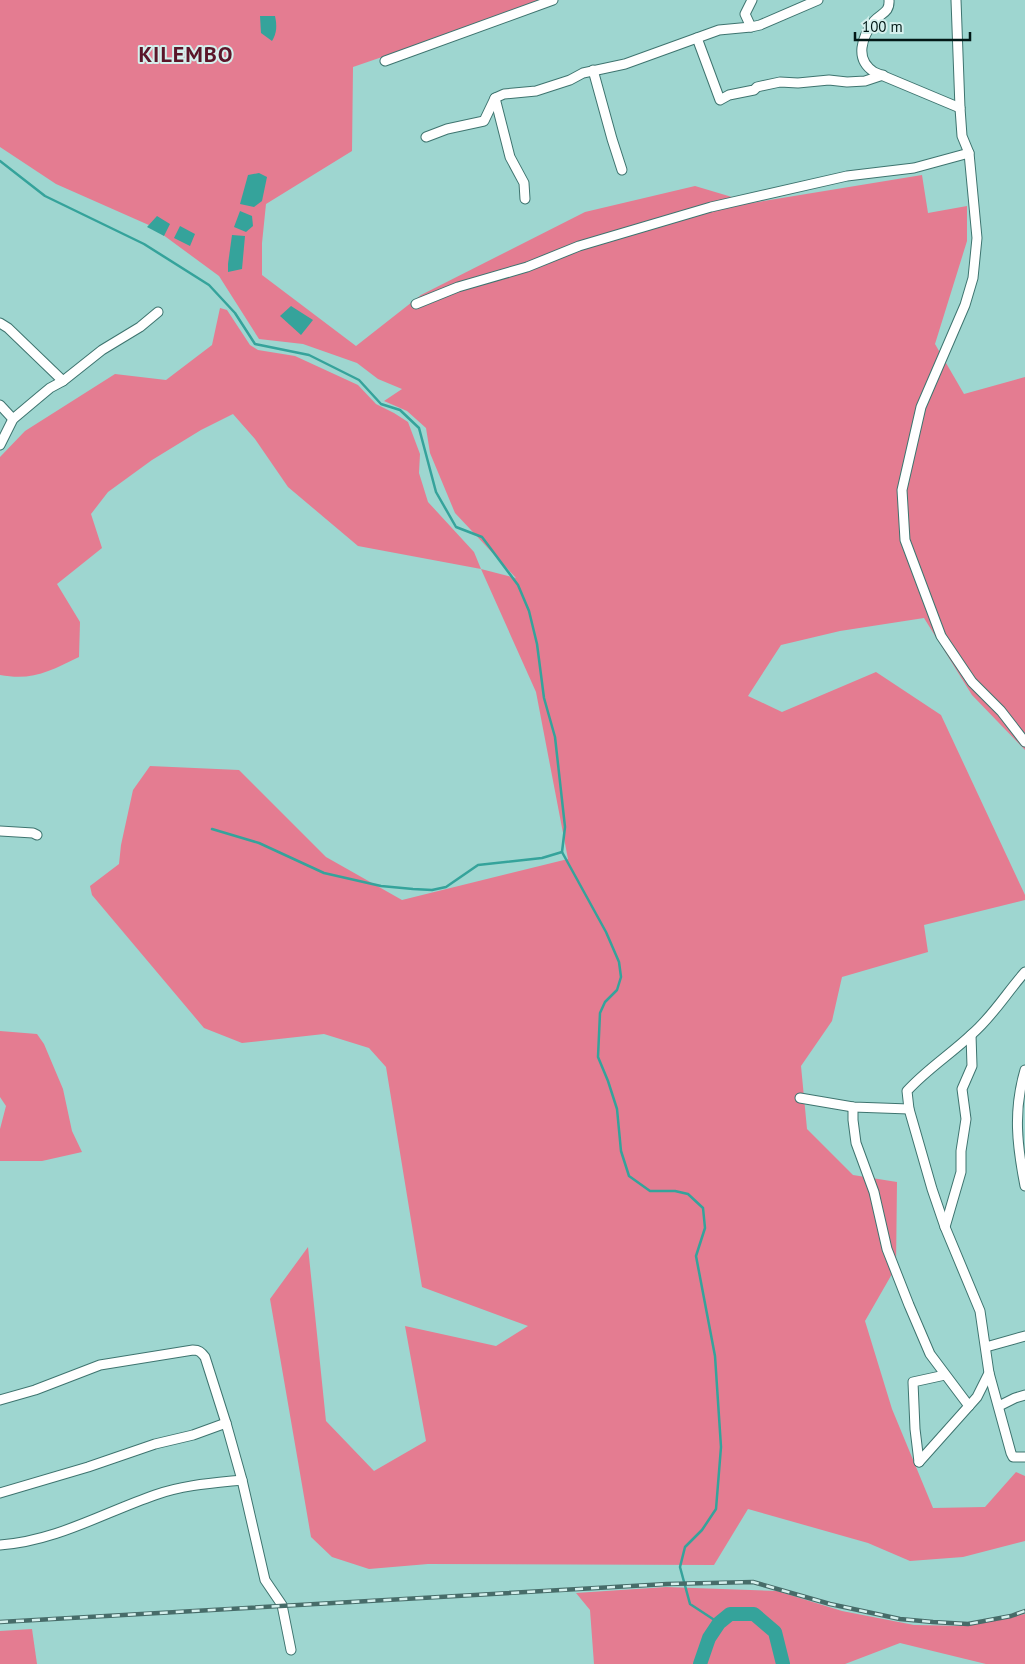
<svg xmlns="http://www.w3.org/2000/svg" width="1025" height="1664" viewBox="0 0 1025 1664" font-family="'PT Sans',sans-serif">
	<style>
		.green { fill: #e47c91 }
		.water { fill: #35a39b }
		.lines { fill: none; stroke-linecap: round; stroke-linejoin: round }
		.stream { stroke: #35a39b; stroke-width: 2.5 }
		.river { stroke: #35a39b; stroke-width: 14 }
		.minor-casing { stroke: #3e746f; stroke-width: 11 }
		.minor { stroke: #fff; stroke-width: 9 }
		.rail-casing { stroke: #476c69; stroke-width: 4.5 }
		.rail { stroke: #d5f0ed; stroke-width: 2.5; stroke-dasharray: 8; stroke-linecap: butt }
		.labels { text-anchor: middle; stroke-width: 4; stroke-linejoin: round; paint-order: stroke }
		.district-label { font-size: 22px; font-weight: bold; letter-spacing: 1px; fill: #5a1629; stroke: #d5f0ed }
	</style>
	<rect width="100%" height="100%" fill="#9ed6d0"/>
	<g class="green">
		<path d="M0 0H548L353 67 352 151 266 204 262 243V275L356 346 421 295 585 212 695 186 752 203 922 175 928 213 967 206V241L935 344 964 394 1025 377V750L972 695 924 618 840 631 781 645 748 696 782 712 876 672 941 715 1025 895V900L924 925 928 952 842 977 832 1021 801 1066 807 1129 853 1175 897 1182 896 1267 865 1321 892 1409 933 1508 985 1507 1016 1472 1025 1476V1541L963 1557 910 1561 868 1543 748 1509 714 1565 428 1564 369 1569 332 1557 311 1537 270 1299 308 1247 326 1421 374 1471 426 1441 405 1326 496 1346 528 1326 422 1287 386 1067 369 1048 324 1034 242 1043 204 1028 92 895 90 886 119 864 121 845 133 790 150 766 239 770 326 857 402 900 568 859 536 692 481 569 358 546 288 487 255 439 233 414 201 430 152 460 108 492 91 514 102 548 57 584 80 622 79 657C50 671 33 681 0 675V457L25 431 115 374 166 380 212 345 220 308 227 310 250 345 258 350 295 356 358 385 376 404 394 413 408 422 420 454 419 473 428 502 474 552 481 569 516 578 455 513 430 453 426 428 407 411 384 401 402 389 378 379 357 363 303 344 259 339 219 276 151 226 56 184 0 147Z"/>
		<polygon points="0,1031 37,1034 44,1044 63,1089 72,1131 82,1152 42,1161 0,1161 0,1129 6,1106 0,1097"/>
		<polygon points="666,1587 777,1591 842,1611 914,1625 967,1626 1025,1614 1025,1664 986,1664 900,1643 845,1664 594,1664 590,1610 576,1593"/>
		<polygon points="32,1629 37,1664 0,1664 0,1631"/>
	</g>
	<g class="water">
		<path d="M260 16H275C277 25 277 33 272 41L261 33Z"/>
		<polygon points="259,173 267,177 262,201 254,207 240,204 248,175"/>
		<polygon points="240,211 252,216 253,226 246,232 234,227"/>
		<polygon points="157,216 170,224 164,236 147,227"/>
		<polygon points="180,226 195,234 190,246 174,238"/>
		<polygon points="232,235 245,236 242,269 228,272 228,264"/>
		<polygon points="291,306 313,320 301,335 280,316"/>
	</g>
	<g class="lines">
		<g class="stream">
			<polyline points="0,161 45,196 144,244 209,285 235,313 255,344 309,355 359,380 381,404 400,410 419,428 436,492 456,527 482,537 518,585 529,611 537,644 544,698 555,737 565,827 562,852 606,932 619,962 621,977 617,990 605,1002 600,1013 598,1057 608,1081 617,1109 621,1151 629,1176 650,1191 675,1191 688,1194 703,1208 705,1228 696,1256 715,1356 721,1447 716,1509 702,1530 685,1547 680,1567 690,1604 719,1623"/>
			<polyline points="212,829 259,843 324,873 381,886 413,889 432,890 446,887 478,865 542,858 562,852"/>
		</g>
		<polyline class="river" points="700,1664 709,1638 719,1623 730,1614 754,1614 775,1632 783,1664"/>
		<g class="minor-casing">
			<g id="minor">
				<path d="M889 0C890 13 881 13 874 21 862 37 854 59 874 72L960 108"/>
				<polyline points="956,0 960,108 962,136 969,153 977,238 973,278 965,305 921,407 902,490 905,540 941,636 972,682 1001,711 1025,742"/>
				<polyline points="751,27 745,14 752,0"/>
				<polyline points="697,38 720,100 729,95 754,90 757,87 780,82 798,83 829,80 847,82 865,81 883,75"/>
				<polyline points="385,61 553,0"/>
				<polyline points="593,70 612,139 622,170"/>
				<polyline points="495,98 510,157 524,183 525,199"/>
				<polyline points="426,137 447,129 484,121 495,98 504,94 536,91 570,80 583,73 625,64 719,30 751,27 760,25 818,0"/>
				<polyline points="416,304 458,287 527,267 579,246 711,207 847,176 914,168 969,153"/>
				<polyline points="0,323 8,328 63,381"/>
				<polyline points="0,405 13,419"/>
				<polyline points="0,445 13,419 38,398 50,388 63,381 102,350 140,327 158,312"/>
				<polyline points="0,831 33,833 37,835"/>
				<path d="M1025 1070C1013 1111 1017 1145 1025 1186"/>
				<polyline points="800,1098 853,1107 909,1109"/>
				<polyline points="853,1107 853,1120 856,1143 874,1192 887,1249 909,1305 930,1354 969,1406"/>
				<polyline points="945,1227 961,1172 961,1151 966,1119 962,1089 972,1066 971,1035"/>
				<polyline points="986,1347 1025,1336"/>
				<polyline points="989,1373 1011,1453 1013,1457 1025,1457"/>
				<path d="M0 1400 35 1390 100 1365 193 1350C199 1350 201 1352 205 1357L226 1423 242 1480 265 1580 282 1605 291 1650"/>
				<polyline points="999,1406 1015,1398 1025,1395"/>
				<path d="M919 1462 977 1397 989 1373 980 1311 945 1227 932 1189 909 1109 907 1091C927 1069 951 1054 972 1034 993 1016 1007 992 1025 972"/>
				<polyline points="919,1462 915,1429 913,1382 945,1375"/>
				<polyline points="0,1493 88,1467 155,1444 193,1435 226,1423"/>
				<path d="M0 1545C56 1541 103 1513 155 1495 183 1485 213 1483 242 1480"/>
			</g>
		</g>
		<use href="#minor" class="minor"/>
		<g class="rail-casing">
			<polyline id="rail" points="0,1622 667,1584 753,1582 830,1604 900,1619 933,1622 968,1624 1011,1616 1025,1611"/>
		</g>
		<use href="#rail" class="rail"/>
	</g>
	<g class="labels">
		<g class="district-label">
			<text x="186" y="62">KILEMBO</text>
		</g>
	</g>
	<path d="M855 32v8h115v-8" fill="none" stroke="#021816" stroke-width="2.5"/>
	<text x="862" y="32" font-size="15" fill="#021816" stroke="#d5f0ed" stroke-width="4" paint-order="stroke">100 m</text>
</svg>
